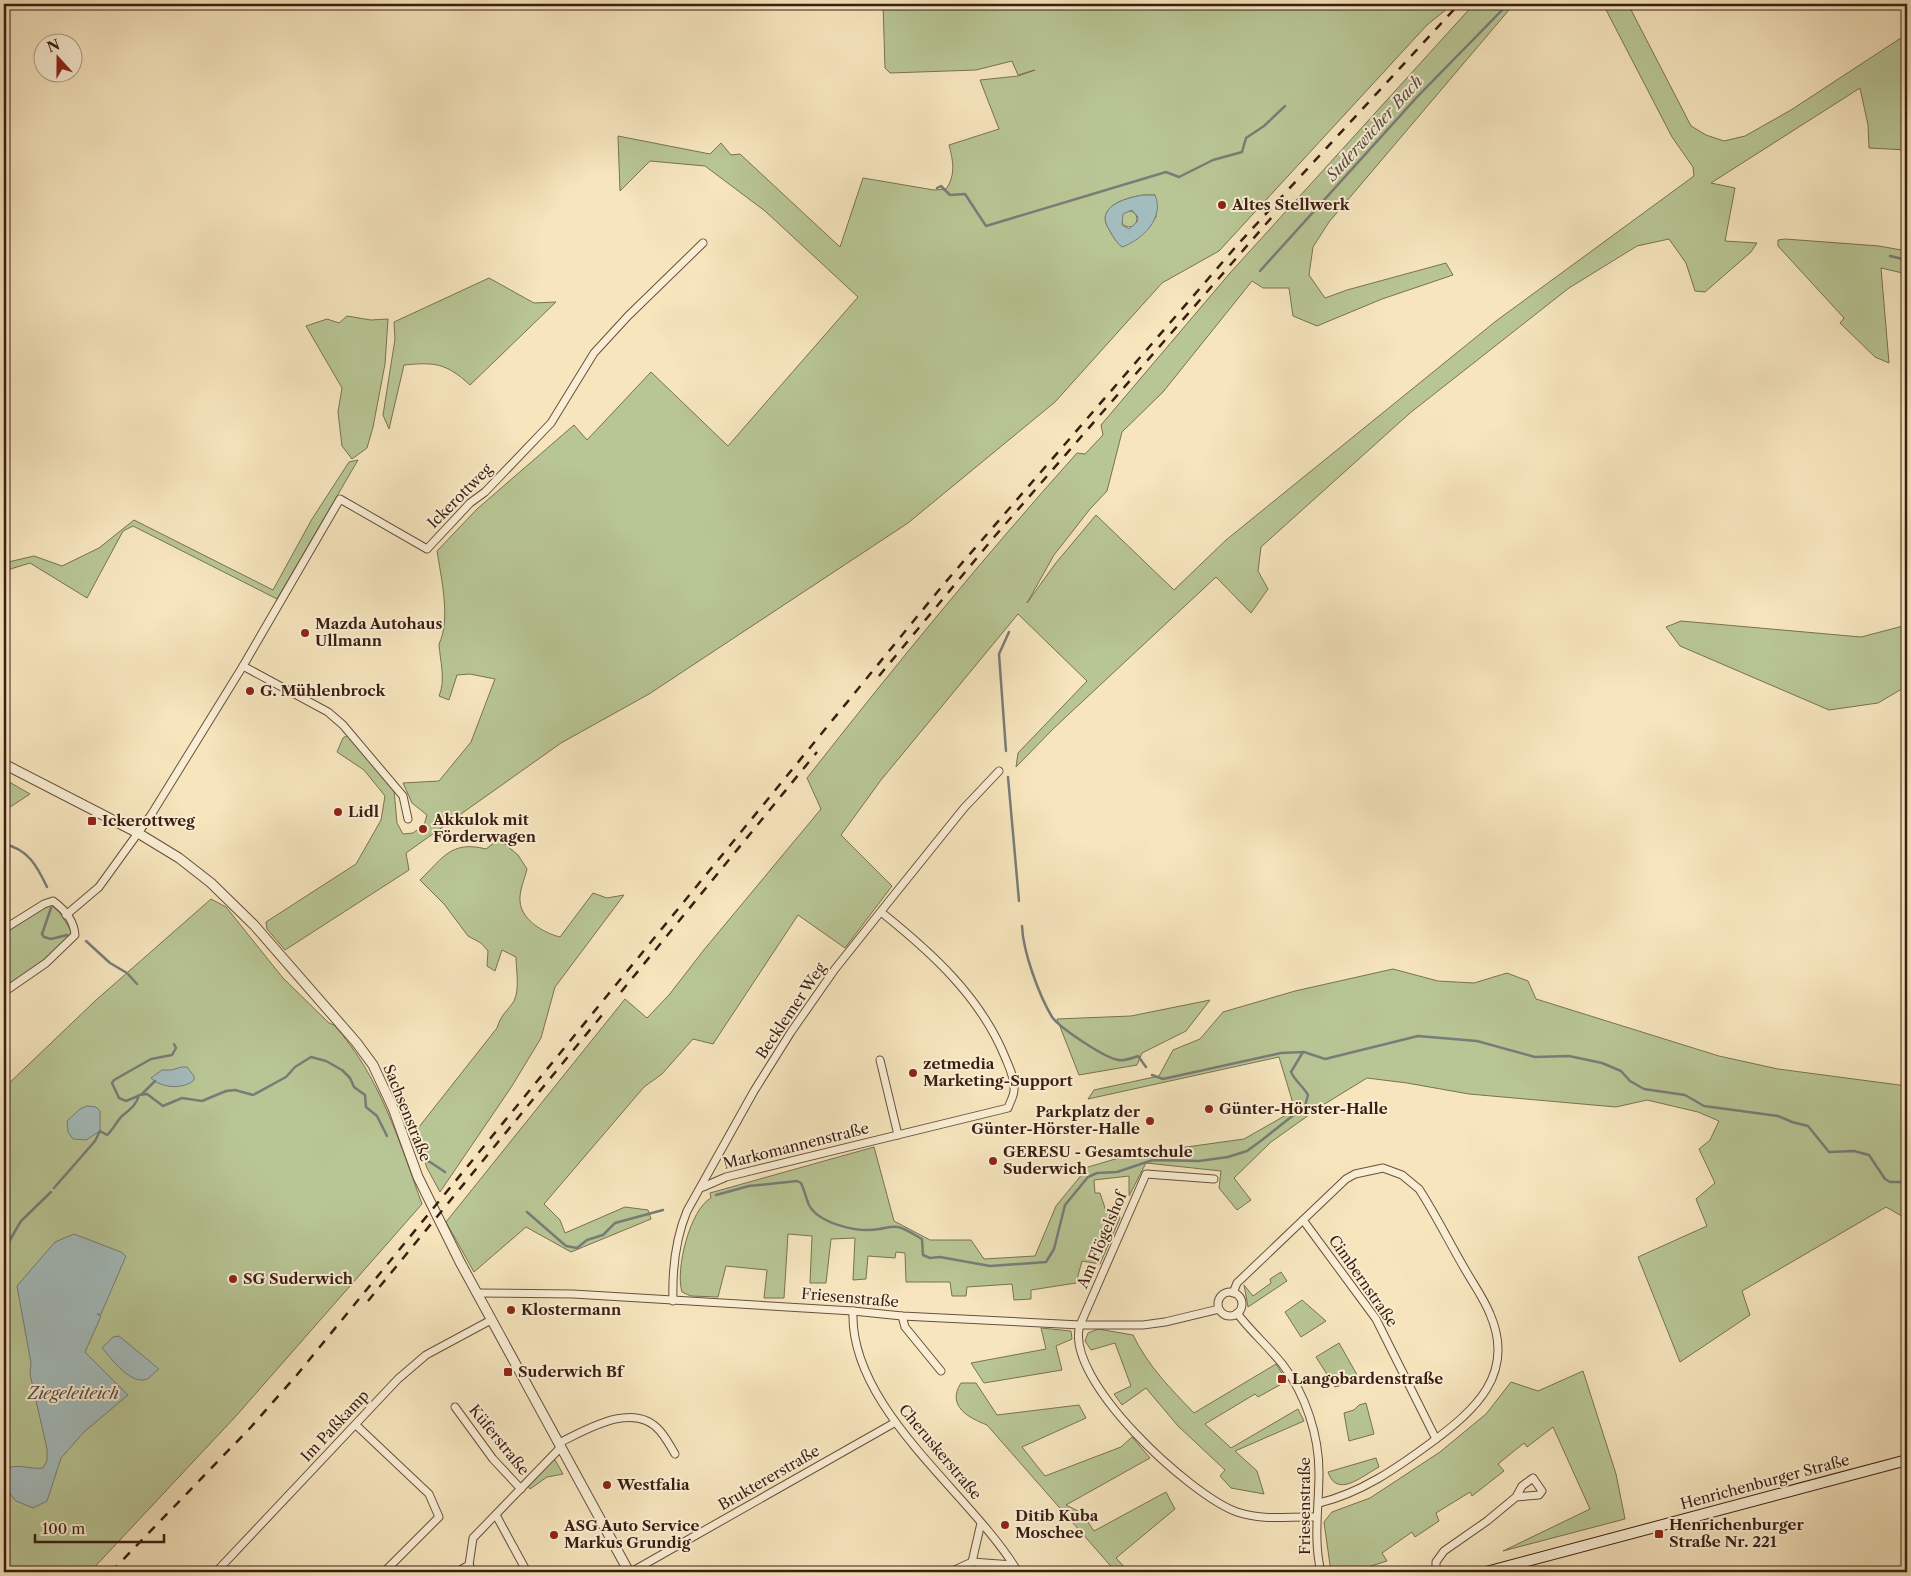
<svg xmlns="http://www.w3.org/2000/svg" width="1911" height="1576" viewBox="0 0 1911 1576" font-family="'Libre Caslon Text',serif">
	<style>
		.green { fill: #b8c594; stroke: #7a7152; fill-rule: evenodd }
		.water { fill: #a3bcbd; stroke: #797c78; fill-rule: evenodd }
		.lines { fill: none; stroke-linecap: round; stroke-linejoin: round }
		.stream { stroke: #797c78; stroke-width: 2.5 }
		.minor-casing { stroke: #6a4f3c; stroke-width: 9 }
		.tertiary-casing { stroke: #6a4f3c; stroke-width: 11 }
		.secondary-casing { stroke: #3b1d11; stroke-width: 12 }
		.minor { stroke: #f9eed4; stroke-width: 7 }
		.tertiary { stroke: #f9eed4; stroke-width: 9 }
		.secondary { stroke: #f9eed4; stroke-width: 10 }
		.rail { stroke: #3b1d11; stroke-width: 2.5; stroke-dasharray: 9 9; stroke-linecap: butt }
		.poi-dot { fill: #8f2418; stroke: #f9eed4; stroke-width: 2 }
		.labels { text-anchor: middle; stroke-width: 4; stroke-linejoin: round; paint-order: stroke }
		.poi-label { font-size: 15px; font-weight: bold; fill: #3b1d11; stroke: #f9eed4; text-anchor: start }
		.street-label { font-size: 15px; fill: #3b1d11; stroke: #f9eed4 }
		.water-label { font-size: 16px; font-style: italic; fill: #5a4d45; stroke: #f9eed4 }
	</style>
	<rect width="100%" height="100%" fill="#f6e5bd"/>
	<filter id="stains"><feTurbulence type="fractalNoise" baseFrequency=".004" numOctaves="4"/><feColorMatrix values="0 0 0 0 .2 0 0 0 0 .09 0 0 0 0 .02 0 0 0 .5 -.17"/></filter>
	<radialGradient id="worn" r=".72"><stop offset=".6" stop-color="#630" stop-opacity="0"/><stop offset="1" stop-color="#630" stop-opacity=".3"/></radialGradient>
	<g class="green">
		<path d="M883 4H1453L1427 25 1219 251 1162 283 1055 402 908 523 649 694 561 743 406 853 409 870 285 950 267 929 266 922 356 864 381 820 385 796 364 770 337 752 343 738 348 735 394 790 397 823 403 834 413 833 424 825 427 815 412 803 403 783 439 781 471 742 495 679 470 674 457 675 449 700 439 696C446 680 440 661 439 644 451 620 441 577 437 551L477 509 574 425 587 440 651 372 728 446 858 297 765 211 705 166 650 161 620 191 618 136 710 154 721 143 731 155 740 154 840 247 863 178 934 190 946 189C956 175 953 160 949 145L999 129 980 80 1018 76 1035 70 1018 75 1012 61 976 70 890 73 885 68ZM1143 195H1155L1156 217 1144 232 1122 247C1117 243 1113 237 1110 231 1093 207 1125 198 1143 195Z"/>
		<path d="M1474 4H1514L1329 222 1313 247 1309 275 1325 298 1347 290 1446 263 1453 275 1382 299 1317 326 1293 316 1289 288H1263L1252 281 1163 392 1122 432 1107 491 1090 509 1054 555 1027 603 1055 564 1096 515 1174 590 1226 540 1496 321 1694 176 1693 167 1672 137 1603 4H1628L1691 126 1706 135 1724 141 1745 136 1791 110 1907 34V150L1869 148 1868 125 1860 88 1711 183 1735 188 1725 241 1757 243 1751 252 1705 292 1695 291 1686 263 1669 239 1637 246 1569 288 1410 413 1261 547 1258 571 1268 589 1251 613 1216 577 1054 728 1016 767 1018 753 1087 681 1018 614 881 780 841 835 892 886 845 948 798 915 713 1044 693 1039 662 1074 644 1087 544 1204 560 1220 565 1233 625 1207 648 1210 651 1219 571 1252 526 1227 474 1272 446 1222 625 999 647 1018 669 995 703 951 821 809 807 778C894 667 983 558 1077 453L1085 454 1103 435 1101 425 1230 273Z"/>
		<circle cx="1129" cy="219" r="8"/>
		<polygon points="1785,239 1879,246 1907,251 1907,274 1881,268 1889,363 1875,357 1840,323 1844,318 1778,246 1778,240"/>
		<path d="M489 278 534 303 556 302 470 385C446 363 435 362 404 365L389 429 383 415 395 339 394 322Z"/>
		<polygon points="347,316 371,320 388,319 385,364 373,427 367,448 352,459 342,446 338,412 342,388 306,326 327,319 339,323"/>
		<polygon points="358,460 277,599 133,526 123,531 87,598 30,563 4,571 4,563 34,556 62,566 99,548 134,520 273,590 312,519 349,462"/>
		<polygon points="1681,621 1861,637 1907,625 1907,686 1878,703 1829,710 1680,646 1666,627"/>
		<polygon points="4,779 30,794 4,811"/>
		<path d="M499 839 518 855 527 869C525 878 519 891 520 901 521 920 544 933 560 937L593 893 607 898 624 895 555 987 541 1038 512 1086 440 1192 427 1168 415 1132 497 1028C501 1014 507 1012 514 1001 520 989 516 969 516 957L502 950 495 971 487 966 488 951 481 943 468 936 444 904 420 880C443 858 451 840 486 849Z"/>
		<path d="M211 899 226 907 283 978 329 1023 334 1025C380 1076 399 1141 422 1204L236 1416 90 1572H4V1088L95 1001Z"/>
		<polygon points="51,905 60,913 72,932 38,966 4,988 4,933 22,919"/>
		<path d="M1393 969 1438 981 1474 983 1507 973 1528 981 1536 999 1719 1056 1778 1069 1907 1086V1219L1886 1207 1742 1291 1750 1315 1680 1362 1638 1257 1707 1226 1696 1199 1715 1183 1699 1149 1710 1140 1719 1121 1698 1112 1647 1100 1616 1107 1469 1094 1407 1083 1367 1078 1323 1105 1271 1142 1234 1178 1251 1200 1237 1210 1219 1188 1221 1171 1146 1163 1129 1196V1176L1094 1180 1095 1193H1100L1106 1211H1118L1120 1218 1100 1264 1082 1261 1076 1283 1031 1290V1299L1014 1300 1012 1284 967 1287 966 1296H952L950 1282H906L905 1253 896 1252 895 1258 868 1256 866 1279 853 1280 855 1238 831 1239 826 1283H810L812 1236 788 1234 784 1298H764L767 1270 726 1266 718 1297 691 1296 682 1292C675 1270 690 1209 711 1198L710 1193 874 1147 894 1221 930 1240H971L984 1259 1035 1256 1056 1206 1088 1167 1129 1155 1244 1139 1295 1110 1279 1057 1088 1099 1094 1090 1159 1076 1173 1050 1200 1039 1223 1012 1295 991Z"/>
		<polygon points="1210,1000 1186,1031 1142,1053 1137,1065 1079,1075 1057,1019 1131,1016"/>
		<polygon points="1281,1272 1287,1281 1248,1307 1244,1285 1253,1296 1271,1283 1270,1279"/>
		<polygon points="1302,1300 1326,1321 1301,1337 1285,1312"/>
		<polygon points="1041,1328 1071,1331 1072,1339 1056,1346 1062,1370 984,1383 971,1363 1046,1349"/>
		<path d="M1098 1329 1133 1335C1148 1366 1170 1388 1194 1413L1276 1364 1287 1381 1258 1397 1255 1394 1205 1424 1231 1448 1298 1409 1304 1421 1235 1451 1257 1471 1264 1494 1231 1488 1220 1476 1225 1470 1178 1426 1146 1388 1122 1405 1114 1394 1131 1386 1115 1343 1091 1350 1085 1341 1088 1333Z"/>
		<polygon points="1339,1343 1360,1380 1335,1387 1316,1357"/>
		<polygon points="1583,1371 1616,1474 1625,1519 1503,1551 1590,1509 1553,1427 1527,1447 1524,1443 1498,1464 1504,1471 1472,1496 1470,1492 1436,1513 1439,1521 1415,1537 1412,1532 1382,1553 1387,1561 1352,1572 1331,1572 1324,1522 1332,1512 1370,1498 1440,1452 1486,1414 1511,1382 1538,1391"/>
		<path d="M961 1383H976L997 1415 1079 1405 1086 1418 1022 1447 1045 1476 1121 1447 1132 1437 1150 1458 1066 1505 1082 1513 1094 1531 1166 1492 1175 1509 1116 1558 1129 1572H1116L987 1425C969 1418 946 1406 961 1383Z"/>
		<polygon points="1366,1403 1374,1434 1349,1441 1344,1413 1354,1410 1359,1405"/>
		<path d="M1376 1458 1379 1467C1362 1476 1337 1499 1328 1472Z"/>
		<polygon points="553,1460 555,1460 563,1474 547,1477 530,1489 527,1485"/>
	</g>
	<g class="water">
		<path d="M1143 195H1155C1165 218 1142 240 1122 247 1117 243 1113 237 1110 231 1093 207 1125 198 1143 195ZM1132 210 1138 217 1137 222 1129 229 1122 225 1123 214Z"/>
		<path d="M182 1067H187L194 1076V1080C183 1090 161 1088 151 1078L162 1070H171Z"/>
		<polygon points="87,1106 96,1107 100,1111 100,1131 86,1140 73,1139 68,1132 67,1121 80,1109"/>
		<path d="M74 1234 121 1252 126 1256 101 1314H97L101 1316 85 1352 128 1395 84 1432 61 1458 47 1501 33 1508 16 1501 4 1487V1470C17 1462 29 1470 43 1468L47 1461V1449L30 1374 31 1363 17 1286 55 1242Z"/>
		<path d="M119 1336 159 1369C155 1372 151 1377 147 1379 131 1386 111 1358 102 1348L113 1337Z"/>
	</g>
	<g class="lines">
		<g class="stream">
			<polyline points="937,188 941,186 950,195 965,194 986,226 1166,172 1179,177 1213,160 1242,152 1246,138 1264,126 1285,106"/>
			<polyline points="1890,256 1907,260"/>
			<polyline points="1260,271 1417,97 1508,4"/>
			<polyline points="1006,751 999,654 1009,632"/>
			<polyline points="1008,777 1019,901"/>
			<path d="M4 844C28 849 37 866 47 887"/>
			<polyline points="51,908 42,934 44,937 51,939 67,935"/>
			<path d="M1022 926C1023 952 1039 995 1052 1017 1060 1028 1106 1059 1119 1060 1125 1061 1132 1058 1138 1056L1146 1067"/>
			<polyline points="86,941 110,963 127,973 137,984"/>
			<polyline points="1152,1075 1163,1079 1281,1053 1304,1052 1325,1059 1418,1036 1477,1041 1535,1057 1569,1056 1602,1063 1621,1071 1630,1081 1644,1089 1685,1095 1704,1106 1778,1116 1792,1122 1808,1126 1829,1152 1854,1151 1869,1155 1885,1179 1890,1182 1907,1182"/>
			<polyline points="142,1094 155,1081"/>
			<polyline points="138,1096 126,1101 119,1098 112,1083 114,1080 151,1059 172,1055 176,1048 174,1044"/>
			<polyline points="421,1159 430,1162 445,1172"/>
			<path d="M54 1188 95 1141 100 1131 107 1135C113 1130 116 1122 122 1116 130 1109 136 1106 139 1095L147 1094 163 1106 182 1098 202 1101 226 1091 235 1090 253 1095 286 1077 295 1067 311 1057 326 1061 342 1070 350 1078 354 1087 365 1095 366 1107 377 1116 387 1136"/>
			<path d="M716 1195 749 1186 797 1181 801 1183C804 1189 806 1198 809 1205 819 1224 859 1233 879 1229 886 1228 891 1226 898 1227 907 1229 914 1235 922 1239L923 1255 930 1258 940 1257 990 1266 1046 1262 1054 1249 1065 1205 1088 1177 1097 1173 1117 1172 1153 1160 1199 1161 1228 1157 1247 1151 1262 1140 1305 1106 1308 1095C1303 1086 1295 1081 1291 1072L1303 1052"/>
			<polyline points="527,1212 566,1246 577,1248 587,1240 603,1235 615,1223 663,1210"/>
			<polyline points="4,1250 21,1221 51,1192"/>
		</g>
		<g class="minor-casing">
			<g id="minor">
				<polyline points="243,666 328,712 343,725 403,796 408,819"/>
				<polyline points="66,915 99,887 151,815 243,666 340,499 427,549 470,503 485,492 551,423 594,353 628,316 703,243"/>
				<path d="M4 929 44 904 53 901C64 909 74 921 75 935L46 963 4 992"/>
				<polyline points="880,1060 898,1135"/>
				<path d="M1214 1179 1146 1174 1080 1325C1063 1379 1190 1495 1237 1512 1264 1521 1289 1516 1316 1517"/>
				<path d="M703 1187 726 1177 1008 1108C1010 1102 1014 1096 1014 1090 1015 1078 1009 1067 1005 1057 980 996 931 952 881 912"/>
				<polyline points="1303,1220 1376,1319 1436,1439"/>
				<circle cx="1230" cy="1304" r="12"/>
				<polyline points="477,1293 573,1294 853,1311 902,1316 1080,1325 1143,1325 1165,1322 1219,1309"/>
				<path d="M1233 1293 1237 1283 1346 1179 1355 1174 1383 1168 1402 1175 1419 1189C1436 1215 1450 1244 1466 1271 1474 1285 1484 1299 1490 1314 1516 1374 1475 1410 1432 1442 1397 1468 1361 1493 1319 1503"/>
				<path d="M673 1301C672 1269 675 1240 687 1211L754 1091 791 1032 835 969 890 900 964 808 999 771"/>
				<path d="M853 1311C849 1409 971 1493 1018 1572"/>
				<path d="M1237 1313C1251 1332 1269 1347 1283 1365 1306 1395 1319 1436 1319 1473 1319 1506 1313 1540 1321 1572"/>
				<polyline points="902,1316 905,1327 941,1371"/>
				<polyline points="455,1407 493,1459 521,1489"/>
				<polyline points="356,1425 429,1494 439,1517 384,1572"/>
				<path d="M559 1443C586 1430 634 1400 660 1431 666 1438 671 1447 675 1454"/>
				<polyline points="496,1515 527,1572"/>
				<polyline points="972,1562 981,1523"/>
				<polyline points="469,1565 473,1572"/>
				<polyline points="216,1572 398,1379 426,1355 491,1320"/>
				<polyline points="457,1572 469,1565 473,1538 561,1447"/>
				<polyline points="631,1572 894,1423"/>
				<polyline points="950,1572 972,1562 1013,1565"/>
				<polyline points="1436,1572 1436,1562 1444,1551 1487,1521 1516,1497 1522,1486 1533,1478 1542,1491 1539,1495 1516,1497"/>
			</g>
		</g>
		<g class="tertiary-casing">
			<polyline id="tertiary" points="4,764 138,833 179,858 211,883 254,925 356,1042 373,1065 393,1108 418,1177 460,1262 629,1572"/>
		</g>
		<g class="secondary-casing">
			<polyline id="secondary" points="1486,1572 1907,1460"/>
		</g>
		<use href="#minor" class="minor"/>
		<use href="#tertiary" class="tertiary"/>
		<use href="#secondary" class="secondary"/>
		<g class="rail">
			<polyline points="879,676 995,536 1272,217"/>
			<polyline points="621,992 817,752"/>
			<polyline points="368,1301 607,1009"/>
			<polyline points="111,1572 251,1427 296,1376 943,585 1240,242 1459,4"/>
		</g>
	</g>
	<g class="poi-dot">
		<circle cx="1222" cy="205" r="5"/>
		<circle cx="305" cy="633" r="5"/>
		<circle cx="250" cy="691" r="5"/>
		<circle cx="338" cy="812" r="5"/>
		<rect x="87" y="816" width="10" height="10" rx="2.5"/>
		<circle cx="423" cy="829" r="5"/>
		<circle cx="913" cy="1073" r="5"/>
		<circle cx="1209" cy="1109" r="5"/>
		<circle cx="1150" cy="1121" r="5"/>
		<circle cx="993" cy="1161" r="5"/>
		<circle cx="233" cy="1279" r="5"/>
		<circle cx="511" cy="1310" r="5"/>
		<rect x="503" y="1367" width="10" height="10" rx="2.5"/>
		<rect x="1277" y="1374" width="10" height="10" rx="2.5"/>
		<circle cx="607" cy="1485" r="5"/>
		<circle cx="1005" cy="1525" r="5"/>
		<rect x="1654" y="1529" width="10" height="10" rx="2.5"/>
		<circle cx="554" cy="1535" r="5"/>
	</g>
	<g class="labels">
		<g class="poi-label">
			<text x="1232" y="210">Altes Stellwerk</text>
			<text x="315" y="629">Mazda Autohaus<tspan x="315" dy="17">Ullmann</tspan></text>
			<text x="260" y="696">G. Mühlenbrock</text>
			<text x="348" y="817">Lidl</text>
			<text x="433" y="825">Akkulok mit<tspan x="433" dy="17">Förderwagen</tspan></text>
			<text x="102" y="826">Ickerottweg</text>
			<text x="923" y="1069">zetmedia<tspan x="923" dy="17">Marketing-Support</tspan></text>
			<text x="1219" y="1114">Günter-Hörster-Halle</text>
			<text x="1140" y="1117" text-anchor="end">Parkplatz der<tspan x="1140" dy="17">Günter-Hörster-Halle</tspan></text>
			<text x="1003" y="1157">GERESU - Gesamtschule<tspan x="1003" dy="17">Suderwich</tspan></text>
			<text x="243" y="1284">SG Suderwich</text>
			<text x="521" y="1315">Klostermann</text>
			<text x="518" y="1377">Suderwich Bf</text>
			<text x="1292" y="1384">Langobardenstraße</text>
			<text x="617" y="1490">Westfalia</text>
			<text x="1015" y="1521">Ditib Kuba<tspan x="1015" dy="17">Moschee</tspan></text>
			<text x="1669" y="1530">Henrichenburger<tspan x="1669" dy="17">Straße Nr. 221</tspan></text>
			<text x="564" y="1531">ASG Auto Service<tspan x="564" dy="17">Markus Grundig</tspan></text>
		</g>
		<g class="street-label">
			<text transform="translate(460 496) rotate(-45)" y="5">Ickerottweg</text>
			<text transform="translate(791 1011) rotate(-56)" y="5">Becklemer Weg</text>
			<text transform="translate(407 1113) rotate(68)" y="5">Sachsenstraße</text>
			<text transform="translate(796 1146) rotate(-14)" y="5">Markomannenstraße</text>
			<text transform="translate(1102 1240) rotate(-67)" y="5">Am Flögelshof</text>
			<text transform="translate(1363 1281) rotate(55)" y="5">Cimbernstraße</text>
			<text transform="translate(850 1298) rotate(5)" y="5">Friesenstraße</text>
			<text transform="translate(335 1426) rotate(-47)" y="5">Im Paßkamp</text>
			<text transform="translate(499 1440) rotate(51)" y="5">Küferstraße</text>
			<text transform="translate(940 1452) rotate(50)" y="5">Cheruskerstraße</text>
			<text transform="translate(769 1478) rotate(-30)" y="5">Bruktererstraße</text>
			<text transform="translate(1765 1482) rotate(-15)" y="5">Henrichenburger Straße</text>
			<text transform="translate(1305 1506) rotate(-90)" y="5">Friesenstraße</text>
		</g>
		<g class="water-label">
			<text transform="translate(1374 128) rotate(-48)" y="6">Suderwicher Bach</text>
			<text x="73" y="1399">Ziegeleiteich</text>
		</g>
	</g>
	<rect width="1911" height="1576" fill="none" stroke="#f6e5bd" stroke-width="20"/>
	<rect x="5" y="5" width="1901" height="1566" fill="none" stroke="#3b1d11" stroke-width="2.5"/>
	<rect x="10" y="10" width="1891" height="1556" fill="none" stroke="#3b1d11"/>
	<g transform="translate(58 58) rotate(339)"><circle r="24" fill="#f9eed4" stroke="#ad9a86"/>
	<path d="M0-4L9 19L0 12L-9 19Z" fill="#8f2418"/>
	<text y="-8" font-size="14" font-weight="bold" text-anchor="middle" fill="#3b1d11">N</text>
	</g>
	<path d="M35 1534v8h129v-8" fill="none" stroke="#3b1d11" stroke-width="2.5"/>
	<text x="42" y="1534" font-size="15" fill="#3b1d11" stroke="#f9eed4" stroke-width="4" paint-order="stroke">100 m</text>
	<rect width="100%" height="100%" filter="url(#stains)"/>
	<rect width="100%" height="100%" fill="url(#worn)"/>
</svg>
